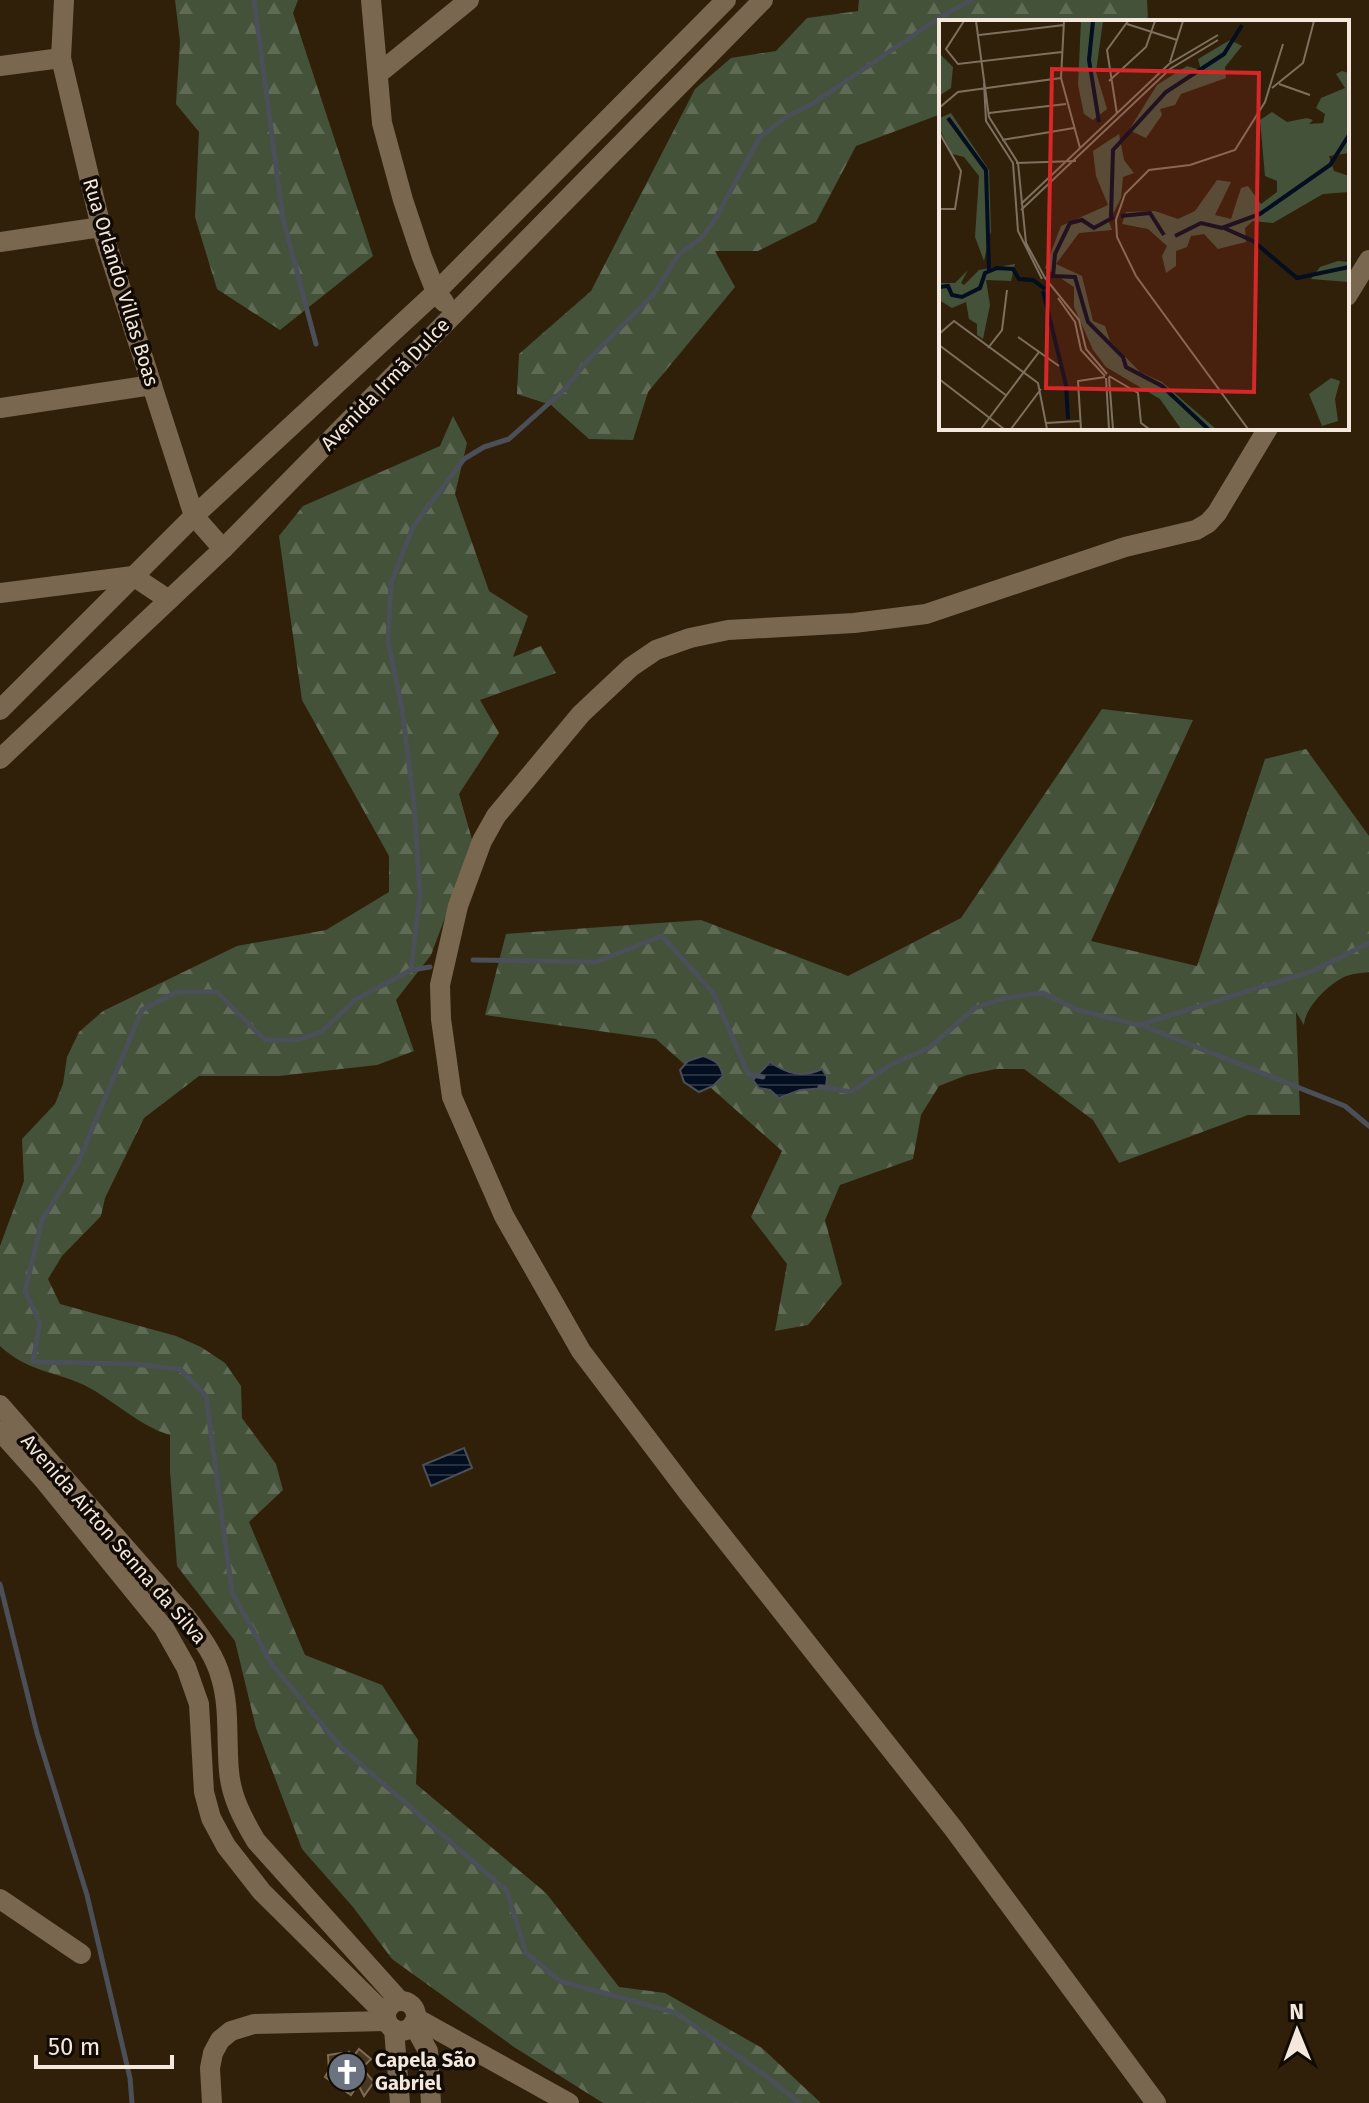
<svg xmlns="http://www.w3.org/2000/svg" width="1369" height="2103" viewBox="0 0 1369 2103" font-family="'Fira Sans',sans-serif">
	<style>
		.forest { fill: url(#forest-firs) }
		.water { fill: url(#water-rules); stroke: #4b4f58; stroke-width: 2 }
		.lines { fill: none; stroke-linecap: round; stroke-linejoin: round }
		.stream { stroke: #4b4f58; stroke-width: 5 }
		.building { fill: #483721; stroke: #7f6c54; stroke-width: 2 }
		.minor { stroke: #7a6750; stroke-width: 20 }
		.labels { text-anchor: middle; stroke-width: 7; stroke-linejoin: round; paint-order: stroke }
		.street-label { font-size: 20px; fill: #f3e8db; stroke: #120b04 }
		.poi-label { font-size: 20px; font-weight: bold; fill: #f3e8db; stroke: #120b04; text-anchor: start }
		.inset-river { fill: none; stroke: #030e20; stroke-width: 4 }
		.inset-road { fill: none; stroke: #7e705e; stroke-width: 2 }
		.view { fill: #d62828; fill-opacity: 0.15; stroke: #d62828; stroke-width: 4 }
		.inset-edge { fill: none; stroke: #f3e8db; stroke-width: 4 }
	</style>
	<defs>
		<pattern id="forest-firs" width="22" height="20" patternUnits="userSpaceOnUse" patternTransform="scale(2)"><rect width="22" height="20" fill="#445239"/><path d="M5 1l3.5 6h-7zM16 11l3.5 6h-7z" fill="#5f6b55"/></pattern>
		<pattern id="water-rules" width="6" height="5" patternUnits="userSpaceOnUse" patternTransform="scale(2)"><rect width="6" height="5" fill="#030e20"/><path d="M0 2.5h6" fill="none" stroke="#283140"/></pattern>
	</defs>
	<rect width="100%" height="100%" fill="#30200a"/>
	<g class="forest">
		<polygon points="175,0 298,0 293,13 373,256 280,330 217,289 195,217 199,132 176,104 180,41"/>
		<polygon points="859,0 1147,0 1148,22 941,22 941,114 856,146 816,222 758,251 715,251 735,287 648,392 633,440 589,439 551,405 517,394 519,354 591,291 695,89 731,58 776,51 807,18 858,11"/>
		<path d="M453 416 467 443 455 494 489 591 528 616 513 657 541 646 556 673 480 700 499 733 459 794 473 843 431 955 396 1000 414 1051 377 1065 279 1076H199L144 1118 105 1198 101 1216 62 1256 48 1279 60 1304 176 1336 201 1347 225 1363 241 1386 242 1418 276 1464 283 1490 249 1522 305 1655 382 1685 418 1740 416 1784 546 1893 619 1987 665 1993 762 2048 821 2103H603L514 2047 392 1959 353 1907 302 1849 256 1728 235 1641 177 1566 170 1470V1435C139 1426 114 1400 84 1385 53 1371 27 1371 0 1346V1246L24 1181 22 1139 55 1104 63 1084 67 1057 79 1032 103 1011 237 946 326 930 389 892V856L302 700 279 536 303 506 440 446Z"/>
		<path d="M1102 709 1193 720 1091 941 1197 966 1265 759 1306 749 1369 836V972C1361 973 1351 974 1344 977 1328 985 1305 1007 1304 1025L1296 1012 1300 1115H1248L1119 1163 1093 1120 1024 1069H996L967 1075 939 1086 921 1115 913 1159 840 1185 825 1220 842 1284 808 1325 775 1331 787 1264 751 1217 782 1151 656 1039 485 1015 506 934 701 920 848 976 961 918Z"/>
	</g>
	<g class="water">
		<path d="M703 1056C715 1060 720 1063 723 1076L713 1086 699 1092 684 1082 680 1070 688 1061Z"/>
		<path d="M770 1062C787 1074 803 1078 822 1069L827 1077 826 1088 800 1090 779 1098 770 1090 759 1088 753 1080Z"/>
		<polygon points="464,1448 472,1468 431,1486 423,1465"/>
	</g>
	<g class="lines">
		<g class="stream">
			<polyline points="254,0 283,219 316,344"/>
			<polyline points="473,960 596,962 662,936 714,994 748,1074 763,1077"/>
			<polyline points="430,967 411,970 355,1000 321,1032 297,1040 265,1040 217,992 177,992 142,1010 77,1165 42,1220 25,1291 40,1323 33,1362 133,1364 180,1369 206,1396 232,1592 271,1663 341,1747 507,1891 526,1953 560,1981 676,2013 765,2075 799,2103"/>
			<polyline points="411,970 420,895 414,804 402,708 388,642 391,583 413,527 464,459 484,447 509,439 565,389 588,360 653,295 679,254 701,238 713,223 760,137 786,117 812,104 939,18 971,0"/>
			<polyline points="1141,1025 1345,1106 1369,1126"/>
			<polyline points="820,1087 851,1092 890,1065 929,1048 975,1008 1004,998 1043,993 1078,1010 1139,1025 1313,971 1369,943"/>
			<polyline points="0,1584 37,1733 87,1895 130,2078 132,2103"/>
		</g>
	</g>
	<polygon class="building" points="359,2049 371,2059 362,2068 374,2082 364,2096 358,2084 351,2095 325,2077 329,2070 328,2055 341,2053 344,2056 349,2052 353,2057"/>
	<g class="lines">
		<g class="minor">
			<polyline points="64,0 61,58 101,227 194,516 223,549"/>
			<polyline points="371,0 382,123 403,200 422,257 436,292 444,302"/>
			<polyline points="0,66 61,58"/>
			<polyline points="378,74 469,0"/>
			<polyline points="0,242 101,227"/>
			<polyline points="1347,296 1369,260"/>
			<polyline points="0,408 152,385"/>
			<polyline points="0,593 133,576 169,600"/>
			<polyline points="0,710 194,516 436,292 726,0"/>
			<polyline points="0,759 223,549 763,0"/>
			<path d="M0 1405 187 1618C200 1636 215 1655 221 1678 230 1708 226 1740 229 1771 231 1797 243 1819 256 1841L399 2000"/>
			<polyline points="0,1431 43,1479 164,1628 186,1667 199,1704 204,1792 211,1818 226,1846 262,1892 386,2015"/>
			<polyline points="0,1899 81,1954"/>
			<circle cx="401" cy="2016" r="15"/>
			<polyline points="416,2018 569,2103"/>
			<polyline points="413,2024 428,2051 431,2103"/>
			<polyline points="394,2029 400,2103"/>
			<polyline points="212,2103 210,2068 213,2053 220,2040 231,2031 254,2024 387,2021"/>
			<polyline points="1156,2103 953,1828 690,1495 581,1351 504,1216 452,1097 441,1019 440,985 458,906 482,841 496,816 581,714 631,667 656,650 690,638 728,630 854,623 926,614 1125,547 1196,530 1208,523 1217,513 1268,428"/>
		</g>
	</g>
	<defs>
		<g id="church-disc" transform="scale(2)"><circle r="9.5" fill="#6b7280" stroke="#120b04"/><path d="M-1.2-6h2.4v3.5h3.3v2.4h-3.3V6h-2.4V-.1h-3.3v-2.4h3.3Z" fill="#fff"/></g>
	</defs>
	<g fill-rule="evenodd">
		<use href="#church-disc" x="347" y="2072"/>
	</g>
	<g class="labels">
		<g class="street-label">
			<text transform="translate(121 282) rotate(73)" y="7">Rua Orlando Villas Boas</text>
			<text transform="translate(385 384) rotate(-46)" y="7">Avenida Irmã Dulce</text>
			<text transform="translate(114 1539) rotate(49)" y="7">Avenida Airton Senna da Silva</text>
		</g>
		<g class="poi-label">
			<text x="375" y="2067">Capela São<tspan x="375" dy="23">Gabriel</tspan></text>
		</g>
	</g>
	<g transform="translate(939 20)">
		<rect width="410" height="410" fill="#30200a"/>
		<path d="M142 1H164L157 52 168 89 154 100 145 94 139 65ZM291 20 303 26 286 47 287 58 242 74 236 85 221 89 223 95 207 118 190 110 218 65 248 46 262 50 259 39ZM0 33 14 47 12 68 0 76ZM403 51 410 53V133L390 136 395 151 410 156V172L384 174 334 203 314 201 306 208 307 222 279 229 265 214 252 216 248 227 237 231V246L227 253 223 236 228 226 209 209 183 204 187 192 216 191 239 199 256 191 278 160 292 162 276 195 292 199 302 168 309 166 322 184 338 172V161L326 156 321 100 333 92 348 102 368 98 374 100 370 104 384 103 386 94 377 88 382 78 406 68 397 54ZM12 93 50 150 52 211 45 241 36 217 40 156 25 137 13 134 0 108 1 98ZM180 114 185 140 195 153 184 157 182 178 170 202 173 210 140 213 117 244 143 256 154 301 166 306 171 321 201 352 223 362 277 409H242L221 379 167 347 154 330 135 287V267L106 248 122 206 169 185 157 156 154 131ZM399 241 410 242 409 262 372 259 381 247ZM76 244 72 261 47 260 51 285 44 319 38 315V304L30 299 27 282 13 288 0 280V263H16L29 250 22 263 25 265 40 250ZM392 358 401 361 396 379 399 401 383 406 370 374Z" fill="#445239"/>
		<path class="inset-river" d="M154 1 150 40 160 102M9 98 47 150 50 250M182 196 211 193 225 215M172 197 174 130 227 72 285 34 303 5M175 197 155 208 143 200 131 203 116 234 114 256 136 257 149 302 184 337 187 347 223 366 269 409M285 208 314 221 358 258 410 247M236 216 262 203 283 208 321 194 391 145 410 115M0 267 9 266 13 275 23 277 41 268 46 253 58 248 74 249 80 259 94 260 106 269M104 271 127 365 129 399"/>
		<path class="inset-road" d="M25 1 7 29 19 44 123 32M37 1 50 97 79 143 87 223 106 258 140 300 147 329 168 354M125 1 122 58 141 128M188 4 238 20M40 15 125 5M231 42 244 1M170 61 207 27 216 1M45 63 47 101 74 143 79 211 103 259M340 64 371 75M333 68 364 43 375 1M0 88 19 72 122 58M50 93 127 84M178 94 168 30 189 1M0 112 22 151 16 189H0M63 120 135 108M77 143 137 141M82 184 230 44 279 15M82 190 231 49 279 20M119 278 136 302 142 330 166 356M0 314 15 301 99 363 108 409M79 317 120 346M0 325 68 376M49 328 63 310 68 270M170 356 199 373 202 403 210 409M170 357 174 409M167 358 170 409M0 359 65 409M107 403 141 401M42 409 100 332M72 409 102 369M142 409 139 361 166 357M309 409 197 256 178 217 177 200 186 174 210 150 251 145 296 130 326 82 344 24"/>
		<path class="view" d="M113 49 320 53 315 372 107 368Z"/>
		<rect width="410" height="410" class="inset-edge"/>
	</g>
	<g transform="translate(1297 2031) rotate(359)" stroke="#120b04" stroke-width="6" paint-order="stroke">
	<path d="M0-6L14 30L0 20L-14 30Z" fill="#f3e8db"/>
	<text y="-12" font-size="22" font-weight="bold" text-anchor="middle" fill="#f3e8db">N</text>
	</g>
	<path d="M36 2055v12h136v-12" fill="none" stroke="#f3e8db" stroke-width="4"/>
	<text x="48" y="2055" font-size="24" fill="#f3e8db" stroke="#120b04" stroke-width="6" paint-order="stroke">50 m</text>
</svg>
